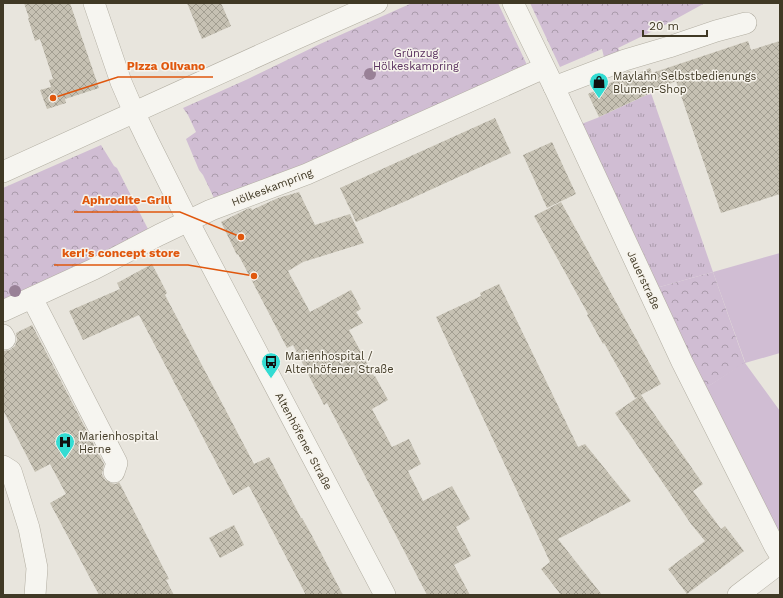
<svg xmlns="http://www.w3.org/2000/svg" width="783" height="598" viewBox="0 0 783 598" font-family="'Work Sans',sans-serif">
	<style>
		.grass { fill: url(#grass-tufts) }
		.forest { fill: url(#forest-crowns) }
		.garden { fill: #d0bdd3 }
		.building { fill: url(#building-cross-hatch) }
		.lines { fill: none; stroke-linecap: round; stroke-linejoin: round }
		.minor-casing { stroke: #b2aea2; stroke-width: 22 }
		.minor { stroke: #f6f5f0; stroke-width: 21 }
		.tree { fill: #998197 }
		.labels { text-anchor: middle; stroke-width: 3; stroke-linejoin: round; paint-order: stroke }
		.park-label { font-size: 11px; fill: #59305e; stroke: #f6f3ec }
		.poi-label { font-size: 11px; fill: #403925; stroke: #f6f3ec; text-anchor: start }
		.street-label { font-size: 11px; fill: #403925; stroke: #f6f3ec }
		.leader { fill: none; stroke: #e0570d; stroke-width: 1.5 }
		.callout-dot { fill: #e0570d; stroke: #f6f3ec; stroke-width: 1.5 }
		.callout-label { font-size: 12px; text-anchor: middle; font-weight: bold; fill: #e0570d; stroke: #f6f3ec; stroke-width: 3; stroke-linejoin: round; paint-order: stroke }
	</style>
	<defs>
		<pattern id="grass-tufts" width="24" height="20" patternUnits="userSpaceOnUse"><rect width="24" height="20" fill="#d0bdd3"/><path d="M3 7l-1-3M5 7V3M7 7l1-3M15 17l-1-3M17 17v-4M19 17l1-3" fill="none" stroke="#aa9bab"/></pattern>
		<pattern id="forest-crowns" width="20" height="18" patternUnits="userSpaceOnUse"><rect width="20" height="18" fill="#d0bdd3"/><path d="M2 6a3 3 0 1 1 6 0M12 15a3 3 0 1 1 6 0" fill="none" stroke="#aa9bab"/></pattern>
		<pattern id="building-cross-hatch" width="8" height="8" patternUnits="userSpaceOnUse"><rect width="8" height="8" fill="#c6c1b3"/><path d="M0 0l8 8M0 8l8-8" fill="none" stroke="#a29e91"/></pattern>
	</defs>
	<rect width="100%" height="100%" fill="#e8e5dd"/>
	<polygon class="grass" points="651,93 713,272 656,288 581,123 584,123 597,118"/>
	<g class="forest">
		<polygon points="412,3 498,3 527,65 281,175 214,198 203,175 199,170 186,139 196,132 188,115 183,108 248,79 320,44"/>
		<polygon points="530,3 705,3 663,26 618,48 622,55 605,61 602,49 560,67"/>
		<polygon points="101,145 114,166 117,168 149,231 113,252 3,301 3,188"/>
		<polygon points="713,272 745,363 704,389 656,288"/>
	</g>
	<polygon class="garden" points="780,253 780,353 745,363 780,411 780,536 704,389 745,362 713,272"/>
	<g class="building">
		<polygon points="24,3 70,3 99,88 65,99 66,103 47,109 40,90 51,87 49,80 53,79 40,39 35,41 28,18 29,18"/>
		<polygon points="187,3 221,3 231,26 202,39"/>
		<polygon points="748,41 751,50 780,41 780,194 721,213 676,81 599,117 588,94 614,81 613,77 629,71 630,71 632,76 650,68 652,73"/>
		<polygon points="495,118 511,153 406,201 356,222 340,188"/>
		<polygon points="552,142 576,194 547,208 523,155"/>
		<polygon points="299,192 315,225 350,214 364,243 303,262 288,271 310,312 351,290 361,309 356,312 363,323 349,330 374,376 375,376 388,400 372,409 392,447 409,439 421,464 408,471 423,501 452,486 470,519 456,527 471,556 454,565 470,595 427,595 327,403 324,405 293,345 287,348 238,254 237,255 221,222 247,209 251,208 252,210 278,198"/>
		<polygon points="561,202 661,384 641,395 703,484 693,491 721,529 725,526 744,551 687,594 668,569 705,541 691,524 615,413 638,397 635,398 604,343 603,344 587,315 588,314 534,216"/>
		<polygon points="152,264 167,293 165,295 254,464 269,457 301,518 302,518 310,532 343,595 306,595 249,486 233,495 139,315 83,340 69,311 120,289 117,283"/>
		<polygon points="499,284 578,447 585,444 631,501 558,539 602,595 561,595 541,569 550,562 436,317 481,296 480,293"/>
		<polygon points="32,325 104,464 102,474 105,480 111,483 116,484 119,482 169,579 166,580 174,595 99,595 50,503 66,494 50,464 35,472 3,410 3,351 10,350 15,346 17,340 16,333"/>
		<polygon points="234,525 244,545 220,558 209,538"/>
	</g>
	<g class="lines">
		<g class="minor-casing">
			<g id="minor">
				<polyline points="94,3 121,82 134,112 148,141 188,221 385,595"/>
				<polyline points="513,3 554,87 682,362 774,545 780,555"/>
				<polyline points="554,87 625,60 669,47 716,31 746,23"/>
				<polyline points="3,172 291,41 377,3"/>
				<polyline points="32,298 117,463 114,472"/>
				<polyline points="3,311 94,269 159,235 211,210 307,174 544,68"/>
				<polyline points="3,335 5,339"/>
				<polyline points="3,466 11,471 29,528 37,568 35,595"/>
				<polyline points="738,595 780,563"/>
			</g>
		</g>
		<use href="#minor" class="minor"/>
	</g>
	<g class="tree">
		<circle cx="370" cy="74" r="6"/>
		<circle cx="15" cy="291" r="6"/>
	</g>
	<defs>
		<g id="shop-pin" transform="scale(1)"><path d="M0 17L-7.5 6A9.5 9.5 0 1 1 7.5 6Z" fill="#33dcd3" stroke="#f6f3ec"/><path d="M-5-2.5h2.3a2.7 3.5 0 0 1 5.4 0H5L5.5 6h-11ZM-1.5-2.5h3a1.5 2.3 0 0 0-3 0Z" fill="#111"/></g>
		<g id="bus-pin" transform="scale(1)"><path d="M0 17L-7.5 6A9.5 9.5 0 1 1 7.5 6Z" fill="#33dcd3" stroke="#f6f3ec"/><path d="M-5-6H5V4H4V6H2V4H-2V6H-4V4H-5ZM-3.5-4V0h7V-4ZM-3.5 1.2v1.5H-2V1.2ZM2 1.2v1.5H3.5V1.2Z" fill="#111"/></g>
		<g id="hospital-pin" transform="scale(1)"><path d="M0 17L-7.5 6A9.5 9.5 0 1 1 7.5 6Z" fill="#33dcd3" stroke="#f6f3ec"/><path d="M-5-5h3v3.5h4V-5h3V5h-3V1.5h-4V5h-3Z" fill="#111"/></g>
	</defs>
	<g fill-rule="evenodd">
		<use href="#shop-pin" x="599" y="82"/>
		<use href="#bus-pin" x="271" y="362"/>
		<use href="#hospital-pin" x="65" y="442"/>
	</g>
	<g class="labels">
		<g class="park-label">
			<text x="416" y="57">Grünzug<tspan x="416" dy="13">Hölkeskampring</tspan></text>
		</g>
		<g class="poi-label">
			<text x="613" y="80">Maylahn Selbstbedienungs<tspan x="613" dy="13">Blumen-Shop</tspan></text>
			<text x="285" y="360">Marienhospital /<tspan x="285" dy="13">Altenhöfener Straße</tspan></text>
			<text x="79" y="440">Marienhospital<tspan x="79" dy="13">Herne</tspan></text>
		</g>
		<g class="street-label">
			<text transform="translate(272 187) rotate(-21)" y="4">Hölkeskampring</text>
			<text transform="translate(644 280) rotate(65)" y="4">Jauerstraße</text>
			<text transform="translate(304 441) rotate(62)" y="4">Altenhöfener Straße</text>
		</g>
	</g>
	<path class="leader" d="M53 98L118 77H213M241 237L180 212H74M254 276L188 265H54"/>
	<g class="callout-dot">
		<circle cx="53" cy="98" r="4"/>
		<circle cx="241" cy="237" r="4"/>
		<circle cx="254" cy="276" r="4"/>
	</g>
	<g class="callout-label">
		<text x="166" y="70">Pizza Olivano</text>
		<text x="127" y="204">Aphrodite-Grill</text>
		<text x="121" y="257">keri's concept store</text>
	</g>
	<rect width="783" height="598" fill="none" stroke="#403925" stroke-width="8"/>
	<path d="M643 30v6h64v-6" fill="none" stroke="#403925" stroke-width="2"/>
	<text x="649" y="30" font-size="12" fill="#403925" stroke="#f6f3ec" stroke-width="3" paint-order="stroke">20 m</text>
</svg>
